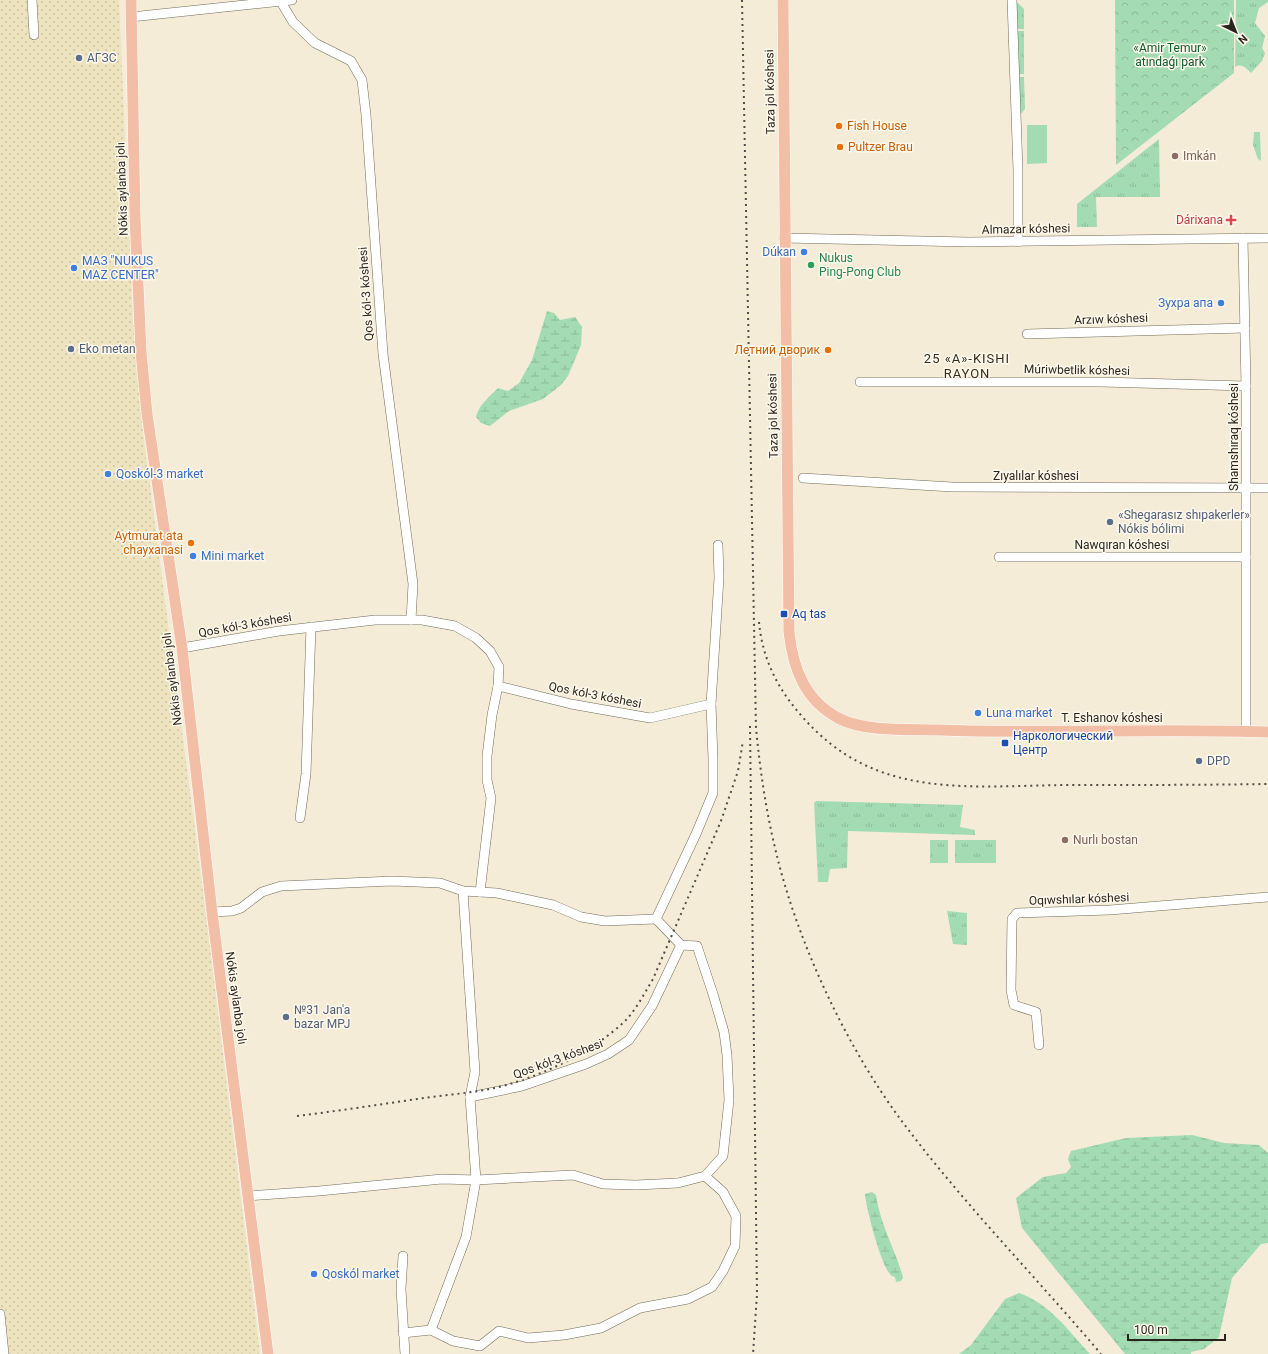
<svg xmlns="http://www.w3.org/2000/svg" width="1268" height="1354" viewBox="0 0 1268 1354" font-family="Roboto,sans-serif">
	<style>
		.grass { fill: url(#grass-tufts) }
		.forest { fill: url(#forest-crowns) }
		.wetland { fill: url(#wetland-marsh) }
		.sand { fill: url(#sand-dots) }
		.pitch { fill: #a3dbb2 }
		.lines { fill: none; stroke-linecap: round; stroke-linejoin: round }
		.minor-casing { stroke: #726a57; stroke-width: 10 }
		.major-casing { stroke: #fff; stroke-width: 12 }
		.minor { stroke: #fff; stroke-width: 9 }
		.major { stroke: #f3bea6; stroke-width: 11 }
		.rail { stroke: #514d42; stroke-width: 2; stroke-dasharray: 2 4; stroke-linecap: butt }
		.service-dot { fill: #5c6f8a; stroke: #fff9ed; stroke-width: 1.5 }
		.food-dot { fill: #e8710a; stroke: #fff9ed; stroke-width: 1.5 }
		.education-dot { fill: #8d6e63; stroke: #fff9ed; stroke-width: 1.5 }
		.health-dot { fill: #e0444e; stroke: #fff9ed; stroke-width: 1.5 }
		.shop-dot { fill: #3f7fe0; stroke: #fff9ed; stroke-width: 1.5 }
		.leisure-dot { fill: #2e9e5b; stroke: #fff9ed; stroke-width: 1.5 }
		.transit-dot { fill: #1a4fb4; stroke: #fff9ed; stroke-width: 1.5 }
		.labels { text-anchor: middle; stroke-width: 3; stroke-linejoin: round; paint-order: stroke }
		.park-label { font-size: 12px; fill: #0e572d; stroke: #fff9ed }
		.service-label { font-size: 12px; fill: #4e5e75; stroke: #fff9ed; text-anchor: start }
		.street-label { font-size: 12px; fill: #28251d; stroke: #fff9ed }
		.food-label { font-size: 12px; fill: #c56008; stroke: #fff9ed; text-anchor: start }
		.education-label { font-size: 12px; fill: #785e54; stroke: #fff9ed; text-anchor: start }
		.health-label { font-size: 12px; fill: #be3a42; stroke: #fff9ed; text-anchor: end }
		.shop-label { font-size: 12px; fill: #366cbe; stroke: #fff9ed; text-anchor: start }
		.leisure-label { font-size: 12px; fill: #27864d; stroke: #fff9ed; text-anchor: start }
		.transit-label { font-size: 12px; fill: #164399; stroke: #fff9ed; text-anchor: start }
		.neighbourhood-label { font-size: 13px; letter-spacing: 1px; fill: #332c1b; stroke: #fff9ed }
	</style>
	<defs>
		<pattern id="grass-tufts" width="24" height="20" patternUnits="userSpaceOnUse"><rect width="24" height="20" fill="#a3dbb2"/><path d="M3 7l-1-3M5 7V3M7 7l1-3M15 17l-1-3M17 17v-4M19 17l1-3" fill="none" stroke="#8cbc99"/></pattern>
		<pattern id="forest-crowns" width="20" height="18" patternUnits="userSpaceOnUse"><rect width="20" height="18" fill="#a3dbb2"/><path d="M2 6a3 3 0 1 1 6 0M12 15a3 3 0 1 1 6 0" fill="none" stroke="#8cbc99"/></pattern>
		<pattern id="wetland-marsh" width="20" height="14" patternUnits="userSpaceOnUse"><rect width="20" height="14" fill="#a3dbb2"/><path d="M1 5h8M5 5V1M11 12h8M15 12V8" fill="none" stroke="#8cbc99"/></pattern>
		<pattern id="sand-dots" width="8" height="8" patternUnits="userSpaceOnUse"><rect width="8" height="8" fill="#ede3be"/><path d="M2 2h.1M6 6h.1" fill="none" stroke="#cbc3a3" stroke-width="1.8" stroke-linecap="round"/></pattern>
	</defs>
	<rect width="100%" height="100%" fill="#f5ecd7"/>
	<g class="grass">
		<path d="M1236 0H1268V2L1259 8 1255 23 1265 36 1262 48 1265 53 1262 61 1251 73C1246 68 1242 63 1235 67Z"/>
		<polygon points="1017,2 1024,9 1024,29 1017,29"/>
		<rect x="1018" y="31" width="6" height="43"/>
		<polygon points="1018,77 1024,77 1025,109 1021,114"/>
		<polygon points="1254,132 1260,132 1261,161 1258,159 1253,145"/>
		<polygon points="1159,139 1160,197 1096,197 1097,227 1077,227 1077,204"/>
		<polygon points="816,801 963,805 960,827 975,830 975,835 848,831 847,868 830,869 828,882 818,882 814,803"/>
		<rect x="930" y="840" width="18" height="23"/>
		<rect x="955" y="840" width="41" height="23"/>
		<polygon points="947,911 967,913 967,945 953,944"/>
	</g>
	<polygon class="forest" points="1115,0 1234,0 1234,73 1116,165"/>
	<g class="wetland">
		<path d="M547 311 554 313 560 320 575 317 582 327 581 345 568 376 561 385 543 399 509 411 490 426 481 423 476 417C478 406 490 396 498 388L508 391 519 383 532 360Z"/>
		<polygon points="1192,1135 1224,1143 1259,1145 1268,1153 1268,1243 1261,1244 1232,1278 1219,1337 1204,1349 1191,1352 1191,1354 1125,1354 1022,1228 1016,1198 1043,1177 1066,1173 1071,1167 1068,1159 1071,1151 1126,1138"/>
		<path d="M872 1192 876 1195C880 1224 895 1249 903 1277L901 1281 896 1282 895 1277C894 1277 890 1275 890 1274 881 1265 866 1208 865 1194Z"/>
		<path d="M1019 1293C1050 1304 1068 1330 1090 1354H959L971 1345 1005 1299Z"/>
	</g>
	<polygon class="sand" points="0,0 119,0 133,319 141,417 205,907 260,1354 0,1354"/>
	<polygon class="pitch" points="1027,125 1047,125 1047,163 1027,164"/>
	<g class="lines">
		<g class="minor-casing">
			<g id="minor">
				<polyline points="32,0 34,35"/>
				<polyline points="1012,0 1018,170 1018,242"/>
				<polyline points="281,2 293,22 315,43 351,61 362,80 366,115 383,354 413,584 411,620"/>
				<polyline points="131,17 292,0"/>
				<polyline points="784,238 969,242 1268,238"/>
				<polyline points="1243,238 1246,386 1246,731"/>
				<polyline points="1027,334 1245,328"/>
				<polyline points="860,382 1101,382 1246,386"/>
				<polyline points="803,478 952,487 1268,488"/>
				<polyline points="999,557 1246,557"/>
				<polyline points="182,648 279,631 375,620 422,620 455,626 476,638 490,651 499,667 498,686 492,715 487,756 487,780 491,798 480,892"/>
				<polyline points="498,686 571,704 650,718 711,704"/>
				<polyline points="300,818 306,774 311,627"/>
				<polyline points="212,912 232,911 241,908 262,892 281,886 392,881 440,883 463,891 497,893 553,905 581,917 605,921 656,919"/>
				<polyline points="656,919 696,834 713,793 713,759 711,704 719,578 718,545"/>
				<polyline points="1039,1045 1036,1012 1014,1005 1011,990 1012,919 1017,913 1110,910 1268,897"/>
				<polyline points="470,1097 522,1086 586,1064 608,1054 629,1040 652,1006 681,945"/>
				<polyline points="248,1196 319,1191 442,1179 476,1180 470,1097 475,1072 463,891"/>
				<polyline points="403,1256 401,1289 405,1354"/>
				<polyline points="0,1314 4,1354"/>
				<polyline points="431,1330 466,1237 476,1180 573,1175 603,1184 636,1185 678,1183 705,1176 723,1156 729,1100 727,1055 724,1032 713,994 697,946 681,945 656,919"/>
				<polyline points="403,1333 431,1330 453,1341 480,1346 499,1331 528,1338 564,1335 601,1328 640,1308 688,1299 712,1287 723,1271 735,1246 736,1216 723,1192 705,1176"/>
			</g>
		</g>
		<g class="major-casing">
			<g id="major">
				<polyline points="131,0 135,216 141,352 147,414 182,648 212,912 268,1354"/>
				<path d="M783 0 789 632C793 669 805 701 840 719 866 732 910 729 939 730 1048 734 1158 728 1268 732"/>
			</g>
		</g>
		<use href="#minor" class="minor"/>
		<use href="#major" class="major"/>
		<g class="rail">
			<path d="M742 0 756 728C760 770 766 811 776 852 797 941 846 1046 901 1120 962 1202 1035 1276 1101 1354"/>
			<path d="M759 622C762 657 777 688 800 714 875 803 971 785 1075 785 1139 785 1204 785 1268 784"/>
			<polyline points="750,726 757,1294 753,1354"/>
			<path d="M297 1116C337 1111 377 1105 417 1099 449 1094 482 1093 513 1083 552 1071 594 1050 624 1022 636 1010 644 994 653 979L721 821 738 771 743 741"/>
		</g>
	</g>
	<g class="service-dot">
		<circle cx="79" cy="58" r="4"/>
		<circle cx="71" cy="349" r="4"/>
		<circle cx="1110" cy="522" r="4"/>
		<circle cx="1199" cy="761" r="4"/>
		<circle cx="286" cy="1017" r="4"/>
	</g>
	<g class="food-dot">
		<circle cx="839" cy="126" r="4"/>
		<circle cx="840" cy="147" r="4"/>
		<circle cx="828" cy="350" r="4"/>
		<circle cx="191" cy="543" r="4"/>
	</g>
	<g class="education-dot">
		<circle cx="1175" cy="156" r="4"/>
		<circle cx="1065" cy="840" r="4"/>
	</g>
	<path class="health-dot" d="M1229 214h4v4h4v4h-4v4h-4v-4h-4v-4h4z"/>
	<g class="shop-dot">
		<circle cx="804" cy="252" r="4"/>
		<circle cx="74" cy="268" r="4"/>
		<circle cx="1221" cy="303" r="4"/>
		<circle cx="108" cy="474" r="4"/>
		<circle cx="193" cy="556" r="4"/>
		<circle cx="978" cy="713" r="4"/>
		<circle cx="314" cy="1274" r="4"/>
	</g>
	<circle class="leisure-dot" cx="811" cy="265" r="4"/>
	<g class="transit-dot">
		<rect x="780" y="610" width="8" height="8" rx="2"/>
		<rect x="1001" y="739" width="8" height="8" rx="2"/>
	</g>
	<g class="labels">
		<g class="park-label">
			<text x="1170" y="52">«Amir Temur»<tspan x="1170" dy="14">atındaǵı park</tspan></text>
		</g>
		<g class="service-label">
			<text x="87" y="62">АГЗС</text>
			<text x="79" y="353">Eko metan</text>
			<text x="1118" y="519">«Shegarasız shıpakerler»<tspan x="1118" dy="14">Nókis bólimi</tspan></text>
			<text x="1207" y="765">DPD</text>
			<text x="294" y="1014">№31 Jan'a<tspan x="294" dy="14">bazar MPJ</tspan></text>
		</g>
		<g class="street-label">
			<text transform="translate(770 92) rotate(-91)" y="4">Taza jol kóshesi</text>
			<text transform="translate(122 189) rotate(-92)" y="4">Nókis aylanba jolı</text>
			<text transform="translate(1026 229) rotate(-1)" y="4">Almazar kóshesi</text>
			<text transform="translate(366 294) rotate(-94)" y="4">Qos kól-3 kóshesi</text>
			<text transform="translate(1111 319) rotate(-2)" y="4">Arzıw kóshesi</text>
			<text transform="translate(1077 370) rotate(1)" y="4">Múriwbetlik kóshesi</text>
			<text transform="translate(773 416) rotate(-91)" y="4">Taza jol kóshesi</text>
			<text transform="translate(1234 437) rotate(-90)" y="4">Shamshıraq kóshesi</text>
			<text x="1036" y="480">Zıyalılar kóshesi</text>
			<text x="1122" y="549">Nawqıran kóshesi</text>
			<text transform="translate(245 625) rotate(-10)" y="4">Qos kól-3 kóshesi</text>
			<text transform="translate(172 679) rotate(-97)" y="4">Nókis aylanba jolı</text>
			<text transform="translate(595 695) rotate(11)" y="4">Qos kól-3 kóshesi</text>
			<text x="1112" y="722">T. Eshanov kóshesi</text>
			<text transform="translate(1079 899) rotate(-2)" y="4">Oqıwshılar kóshesi</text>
			<text transform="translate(236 998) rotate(82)" y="4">Nókis aylanba jolı</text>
			<text transform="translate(558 1059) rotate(-20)" y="4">Qos kól-3 kóshesi</text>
		</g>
		<g class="food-label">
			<text x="847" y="130">Fish House</text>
			<text x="848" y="151">Pultzer Brau</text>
			<text x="820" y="354" text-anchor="end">Летний дворик</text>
			<text x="183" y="540" text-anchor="end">Aytmurat ata<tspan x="183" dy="14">chayxanasi</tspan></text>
		</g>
		<g class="education-label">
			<text x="1183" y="160">Imkán</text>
			<text x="1073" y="844">Nurlı bostan</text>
		</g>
		<g class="health-label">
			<text x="1223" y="224">Dárixana</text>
		</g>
		<g class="shop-label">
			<text x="796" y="256" text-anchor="end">Dúkan</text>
			<text x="82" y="265">МАЗ "NUKUS<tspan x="82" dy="14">MAZ CENTER"</tspan></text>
			<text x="1213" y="307" text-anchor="end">Зухра апа</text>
			<text x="116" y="478">Qoskól-3 market</text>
			<text x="201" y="560">Mini market</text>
			<text x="986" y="717">Luna market</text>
			<text x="322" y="1278">Qoskól market</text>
		</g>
		<g class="leisure-label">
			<text x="819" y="262">Nukus<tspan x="819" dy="14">Ping-Pong Club</tspan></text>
		</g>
		<g class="transit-label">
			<text x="792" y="618">Aq tas</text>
			<text x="1013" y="740">Наркологический<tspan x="1013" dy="14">Центр</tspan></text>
		</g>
		<g class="neighbourhood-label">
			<text x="967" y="363">25 «A»-KISHI<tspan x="967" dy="15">RAYON</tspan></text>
		</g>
	</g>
	<g transform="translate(1236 32) rotate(137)" stroke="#fff9ed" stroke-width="3" paint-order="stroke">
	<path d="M0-3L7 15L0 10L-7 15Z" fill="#28251d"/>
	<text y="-6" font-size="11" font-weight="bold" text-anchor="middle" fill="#28251d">N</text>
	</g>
	<path d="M1128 1334v6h97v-6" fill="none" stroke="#28251d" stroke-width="2"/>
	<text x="1134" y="1334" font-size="12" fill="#28251d" stroke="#fff9ed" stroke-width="3" paint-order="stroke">100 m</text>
</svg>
